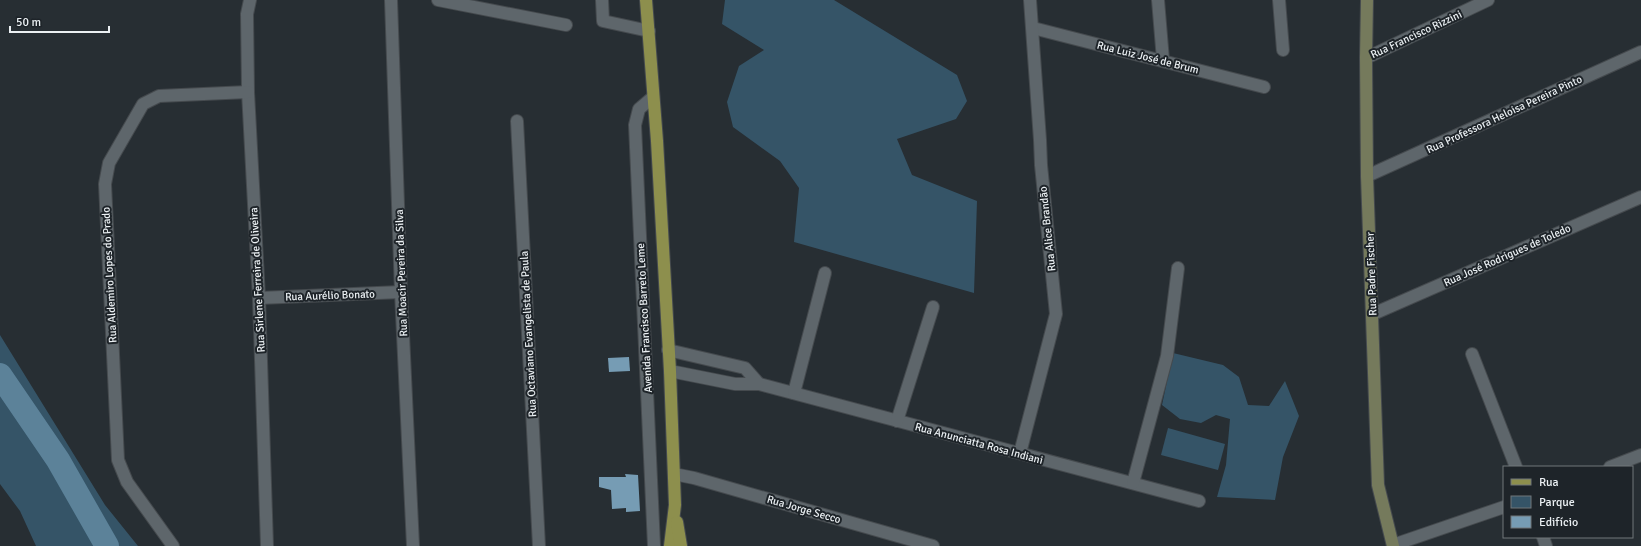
<svg xmlns="http://www.w3.org/2000/svg" width="1641" height="546" viewBox="0 0 1641 546" font-family="Signika,sans-serif">
	<style>
		.green { fill: #355467 }
		.lines { fill: none; stroke-linecap: round; stroke-linejoin: round }
		.river { stroke: #5c8299; stroke-width: 24 }
		.building { fill: #769cb4 }
		.street-casing { stroke: #454a4e; stroke-width: 14 }
		.secondary-casing { stroke: #454a4e; stroke-width: 14 }
		.primary-casing { stroke: #454a4e; stroke-width: 14 }
		.street { stroke: #5e666b; stroke-width: 12 }
		.secondary { stroke: #757a5c; stroke-width: 12 }
		.primary { stroke: #8d8f4d; stroke-width: 12 }
		.labels { text-anchor: middle; stroke-width: 4; stroke-linejoin: round; paint-order: stroke }
		.street-label { font-size: 11px; fill: #ebf0f3; stroke: #1e2429 }
	</style>
	<rect width="100%" height="100%" fill="#272e33"/>
	<g class="green">
		<polygon points="725,0 834,0 957,75 967,101 956,119 897,139 912,175 977,201 974,293 794,242 799,188 780,161 733,127 727,102 739,66 764,50 722,24"/>
		<polygon points="0,335 105,505 138,546 36,546 20,511 0,484"/>
		<polygon points="1173,353 1223,365 1239,377 1248,405 1269,406 1285,381 1299,416 1283,457 1275,500 1217,497 1226,465 1230,419 1216,415 1201,423 1180,419 1162,405"/>
		<polygon points="1168,428 1225,444 1218,470 1161,455"/>
	</g>
	<g class="lines">
		<polyline class="river" points="0,375 58,460 107,546"/>
	</g>
	<g class="building">
		<polygon points="629,357 630,371 609,372 608,358"/>
		<polygon points="625,474 638,475 640,511 626,512 626,508 612,509 611,490 599,487 599,477 626,477"/>
	</g>
	<g class="lines">
		<g class="street-casing">
			<g id="street">
				<polyline points="250,0 247,14 248,92 259,298 267,546"/>
				<polyline points="391,0 401,292 413,546"/>
				<polyline points="438,0 566,25"/>
				<polyline points="602,0 603,21 649,31"/>
				<polyline points="1158,0 1163,60"/>
				<polyline points="1279,0 1283,50"/>
				<polyline points="1033,28 1264,87"/>
				<polyline points="1366,58 1488,0"/>
				<polyline points="653,97 639,109 635,125 654,546"/>
				<polyline points="517,121 539,546"/>
				<polyline points="1367,176 1641,52"/>
				<polyline points="259,298 401,292"/>
				<polyline points="1373,314 1641,197"/>
				<polyline points="668,350 745,368 759,384"/>
				<polyline points="1472,354 1516,467"/>
				<polyline points="670,371 735,384 759,384 1199,501"/>
				<polyline points="794,393 825,273"/>
				<polyline points="897,421 933,307"/>
				<polyline points="1020,453 1056,314 1041,165 1040,140 1030,0"/>
				<polyline points="1610,467 1641,455"/>
				<polyline points="674,474 694,478 933,546"/>
				<polyline points="1133,483 1167,356 1178,268"/>
				<polyline points="1543,537 1546,546"/>
				<polyline points="1393,545 1504,507"/>
				<polyline points="173,546 127,482 118,460 105,184 109,163 143,104 159,96 248,92"/>
			</g>
		</g>
		<g class="secondary-casing">
			<polyline id="secondary" points="1367,0 1366,58 1367,176 1378,485 1393,546"/>
		</g>
		<g class="primary-casing">
			<g id="primary">
				<polyline points="646,0 657,141 670,371 675,505 670,546"/>
				<polyline points="677,522 681,546"/>
			</g>
		</g>
		<use href="#street" class="street"/>
		<use href="#secondary" class="secondary"/>
		<use href="#primary" class="primary"/>
	</g>
	<g class="labels">
		<g class="street-label">
			<text transform="translate(1416 34) rotate(-25)" y="4">Rua Francisco Rizzini</text>
			<text transform="translate(1148 57) rotate(14)" y="4">Rua Luiz José de Brum</text>
			<text transform="translate(1504 114) rotate(-25)" y="4">Rua Professora Heloisa Pereira Pinto</text>
			<text transform="translate(1047 229) rotate(-96)" y="4">Rua Alice Brandão</text>
			<text transform="translate(1507 255) rotate(-24)" y="4">Rua José Rodrigues de Toledo</text>
			<text transform="translate(401 273) rotate(-92)" y="4">Rua Moacir Pereira da Silva</text>
			<text transform="translate(1371 274) rotate(-92)" y="4">Rua Padre Fischer</text>
			<text transform="translate(109 275) rotate(-93)" y="4">Rua Aldemiro Lopes do Prado</text>
			<text transform="translate(257 280) rotate(-93)" y="4">Rua Sirlene Ferreira de Oliveira</text>
			<text transform="translate(330 295) rotate(-2)" y="4">Rua Aurélio Bonato</text>
			<text transform="translate(644 318) rotate(-93)" y="4">Avenida Francisco Barreto Leme</text>
			<text transform="translate(528 334) rotate(-93)" y="4">Rua Octaviano Evangelista de Paula</text>
			<text transform="translate(979 443) rotate(15)" y="4">Rua Anunciatta Rosa Indiani</text>
			<text transform="translate(804 509) rotate(16)" y="4">Rua Jorge Secco</text>
		</g>
	</g>
	<rect x="1503" y="466" width="130" height="72" fill="#1e2429" stroke="#70767a"/>
	<rect x="1511" y="479" width="20" height="6" fill="#8d8f4d" stroke="#70767a"/>
	<text x="1539" y="486" font-size="12" fill="#ebf0f3">Rua</text>
	<rect x="1511" y="496" width="20" height="12" fill="#355467" stroke="#70767a"/>
	<text x="1539" y="506" font-size="12" fill="#ebf0f3">Parque</text>
	<rect x="1511" y="516" width="20" height="12" fill="#769cb4" stroke="#70767a"/>
	<text x="1539" y="526" font-size="12" fill="#ebf0f3">Edifício</text>
	<path d="M10 26v6h99v-6" fill="none" stroke="#ebf0f3" stroke-width="2"/>
	<text x="16" y="26" font-size="12" fill="#ebf0f3" stroke="#1e2429" stroke-width="3" paint-order="stroke">50 m</text>
</svg>
